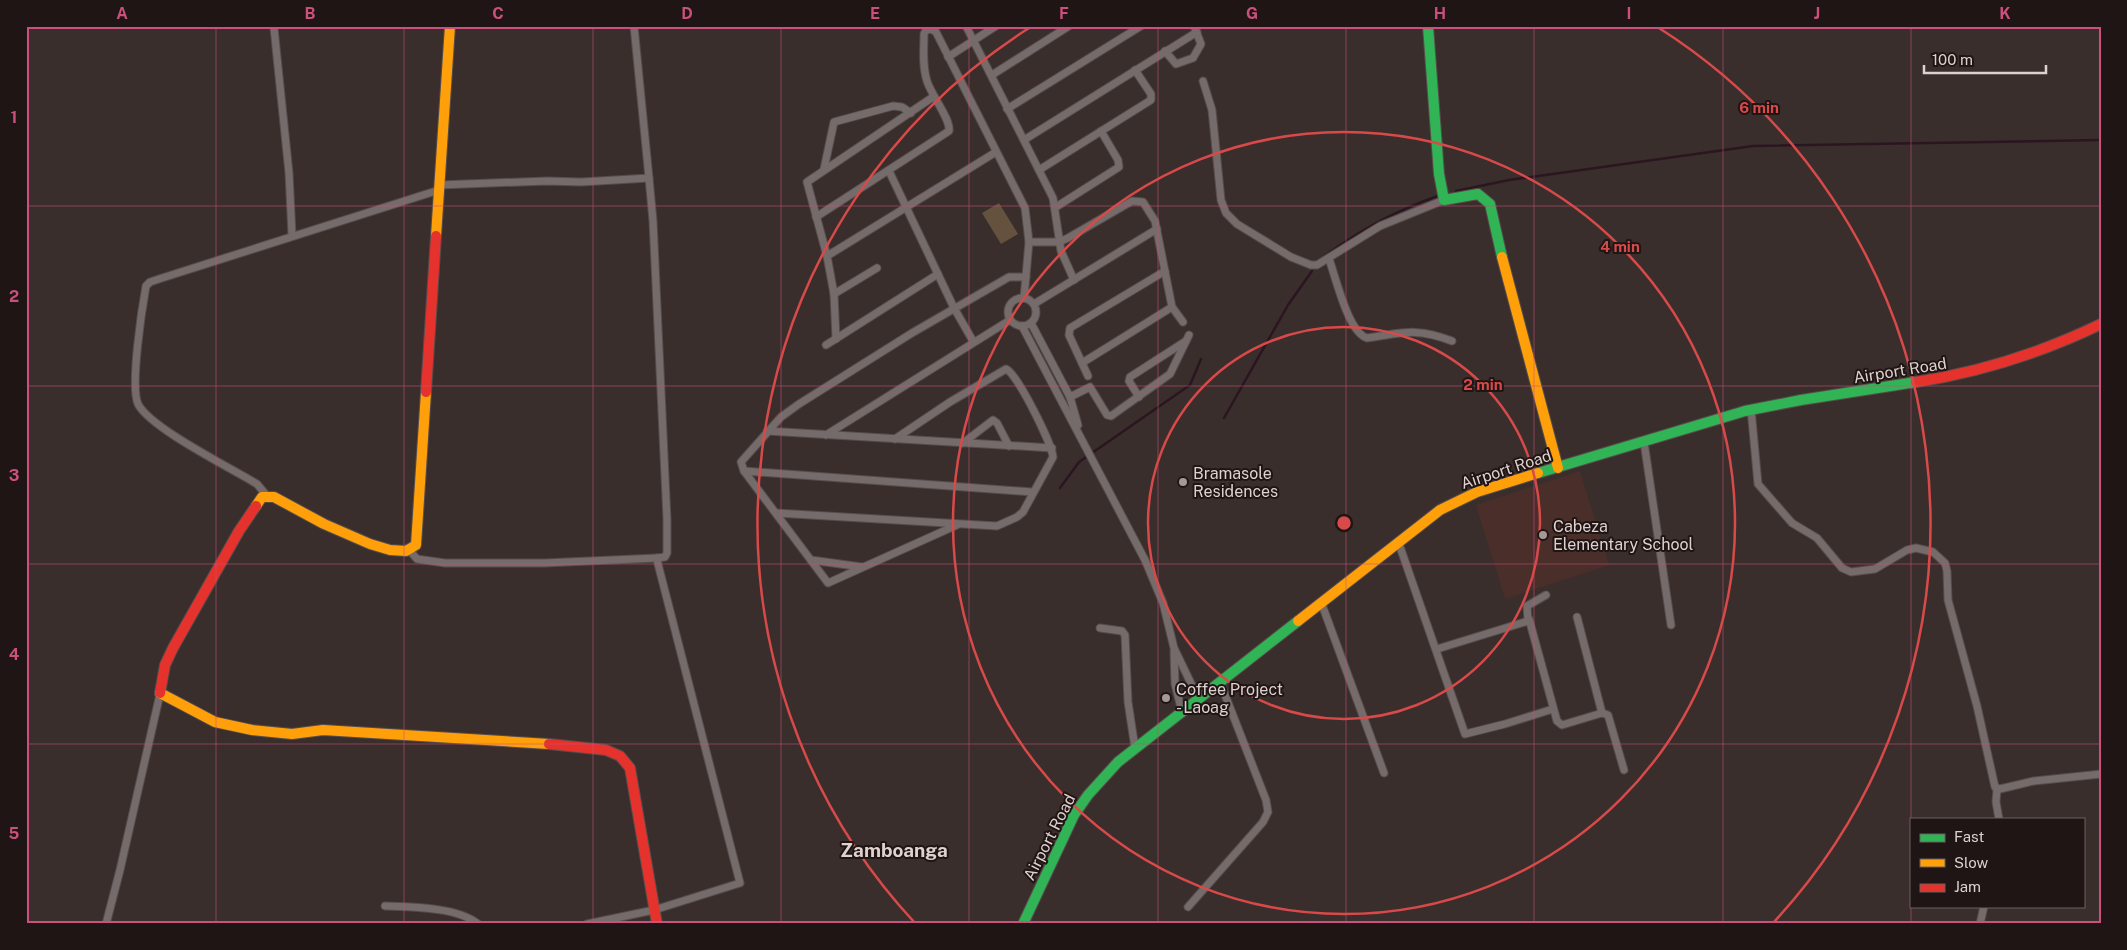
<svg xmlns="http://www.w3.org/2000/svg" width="2127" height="950" viewBox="0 0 2127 950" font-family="'Public Sans',sans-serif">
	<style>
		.built { fill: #492e2a }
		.green { fill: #64513e }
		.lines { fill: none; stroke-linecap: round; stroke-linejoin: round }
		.stream { stroke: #2b1520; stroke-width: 2.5 }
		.street-casing { stroke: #564c4a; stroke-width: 9 }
		.fast-casing { stroke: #564c4a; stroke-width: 12 }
		.slow-casing { stroke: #564c4a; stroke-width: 12 }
		.jam-casing { stroke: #564c4a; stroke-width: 12 }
		.street { stroke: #756b6a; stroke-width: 7 }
		.fast { stroke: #30b455; stroke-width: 10 }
		.slow { stroke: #ff9f0a; stroke-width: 10 }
		.jam { stroke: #e5322d; stroke-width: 10 }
		.grid { fill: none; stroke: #cb507e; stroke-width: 1; stroke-opacity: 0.55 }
		.ring { fill: none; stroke: #d84a49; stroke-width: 2.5 }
		.poi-dot { fill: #a59896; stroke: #1f1514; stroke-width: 2 }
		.labels { text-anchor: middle; stroke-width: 4; stroke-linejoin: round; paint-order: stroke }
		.street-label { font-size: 16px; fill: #dfd1ce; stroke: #1f1514 }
		.poi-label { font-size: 16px; fill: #dfd1ce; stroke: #1f1514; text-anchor: start }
		.quarter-label { font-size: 19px; font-weight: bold; fill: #dfd1ce; stroke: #1f1514 }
		.centre { fill: #d84a49; stroke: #1f1514; stroke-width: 2.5 }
		.ring-label { font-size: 15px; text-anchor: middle; font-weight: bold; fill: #d84a49; stroke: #1f1514; stroke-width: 4; stroke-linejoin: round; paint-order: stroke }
		.neatline { fill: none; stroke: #cb507e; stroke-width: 2 }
		.grid-label { font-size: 16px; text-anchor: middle; font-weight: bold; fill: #cb507e }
	</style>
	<rect width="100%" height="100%" fill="#3a2e2d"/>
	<polygon class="built" points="1580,471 1609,565 1505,599 1476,505"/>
	<polygon class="green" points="999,203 1018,234 1001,244 982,213"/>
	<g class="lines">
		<g class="stream">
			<polyline points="1456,191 1509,180 1753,146 2101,140"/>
			<path d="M1325 256C1360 230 1397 210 1438 196"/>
			<polyline points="1224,418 1288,305 1312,271"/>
			<polyline points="1060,488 1079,462 1190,385 1201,359"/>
		</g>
		<g class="street-casing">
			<g id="street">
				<polyline points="966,26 1053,198 1061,251 1074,280"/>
				<polyline points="274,28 289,173 292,235"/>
				<polyline points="1165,51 1176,64 1193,58 1201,44 1194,26"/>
				<polyline points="948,57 996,26"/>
				<polyline points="992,75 1069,26"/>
				<polyline points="1203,81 1212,110 1221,200 1226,213 1237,224 1291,257 1311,265 1317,265 1380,226 1444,200"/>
				<polyline points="1007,109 1141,26"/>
				<polyline points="1024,140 1197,32"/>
				<polyline points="824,169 834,122 893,106 902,107 911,113"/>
				<polyline points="1039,170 1151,100 1151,94 1135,70"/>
				<polyline points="889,171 954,308 973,341"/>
				<polyline points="439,185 547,181 581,182 649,178 634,26"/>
				<polyline points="1056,207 1119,167 1118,160 1101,131"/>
				<path d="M816 217 949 131C951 119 931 95 927 81 922 66 924 49 924 34L926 30 931 29 936 32 1025 208 1029 242 1024 298"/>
				<polyline points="1029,242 1059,242 1068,238 1132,201 1143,202 1155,221 1172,307 1183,322"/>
				<polyline points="827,256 996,152"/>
				<path d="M1329 259C1336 278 1348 332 1367 338 1403 333 1416 327 1452 341"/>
				<polyline points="834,294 877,268"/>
				<circle cx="1022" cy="312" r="14"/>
				<polyline points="1034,304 1157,229"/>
				<polyline points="1031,323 1070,397 1078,425"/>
				<polyline points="1022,326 1145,560 1163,603 1174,648 1198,698"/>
				<polyline points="836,339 834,294 827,256 807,182 933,97"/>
				<polyline points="826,345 938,274"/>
				<polyline points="1082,363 1172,307"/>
				<polyline points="1088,376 1069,335 1070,328 1165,271"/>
				<polyline points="1070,397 1090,387 1107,415 1111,416 1170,374 1189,335"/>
				<polyline points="1139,397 1129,381 1130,377 1186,341"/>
				<polyline points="1751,409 1758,484 1792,523 1817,538 1842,568 1851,572 1875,569 1907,550 1916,548 1933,552 1945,563 1947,571 1948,600 1977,706 1995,787 2000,789 2034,781 2101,774"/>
				<polyline points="767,431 1052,448"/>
				<polyline points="826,435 1010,320"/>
				<polyline points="1644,442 1671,625"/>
				<polyline points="963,443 993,420 997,423 1009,446"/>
				<polyline points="744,471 1032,492"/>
				<path d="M267 496 257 484C231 468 150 428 138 404 130 386 142 308 146 286L150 282 162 278 439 190"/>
				<path d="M776 513 997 526 1017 517 1023 512 1053 457C1052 444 1017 373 1006 369L950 402 895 439"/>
				<polyline points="957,525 828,583 744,471 741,462 781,417 799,404 912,333 1009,277 1026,277"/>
				<polyline points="1398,541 1465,734 1505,724 1553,709"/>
				<polyline points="410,551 417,559 445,563 544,563 657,558"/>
				<polyline points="811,560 862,567"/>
				<polyline points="1321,602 1384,773"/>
				<polyline points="1577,617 1602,713"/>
				<polyline points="1529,619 1557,721 1562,725 1602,713 1608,715 1624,770"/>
				<polyline points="1100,628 1122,631 1125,635 1128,702 1135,748"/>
				<polyline points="1437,649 1528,621 1527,606 1546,595"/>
				<polyline points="1174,651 1175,684 1182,712"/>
				<polyline points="1997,789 1996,802 1999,819"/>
				<path d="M385 906C410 907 458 907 478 924"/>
				<polyline points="1188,907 1263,822 1268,812 1266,800 1220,682"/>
				<polyline points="106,924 120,870 160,694"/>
				<polyline points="587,924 654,910 740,883 658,564 657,558 665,557 667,553 667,519 653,221 649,178"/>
				<polyline points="1980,924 1984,906"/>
			</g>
		</g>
		<g class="fast-casing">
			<g id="fast">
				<polyline points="1428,26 1439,174 1444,200 1478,194 1490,204 1502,257"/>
				<polyline points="1538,473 1745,411 1801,400 1916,382"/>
				<polyline points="1023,924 1074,815 1088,795 1118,762 1298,621"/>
			</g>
		</g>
		<g class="slow-casing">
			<g id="slow">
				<polyline points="436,236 450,26"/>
				<polyline points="1502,257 1558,468"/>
				<polyline points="256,506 262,497 274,497 324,524 370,544 390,550 406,551 416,545 426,392"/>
				<polyline points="1298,621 1440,510 1477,492 1538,473"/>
				<polyline points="160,693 215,722 252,730 292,734 323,730 549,744"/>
			</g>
		</g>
		<g class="jam-casing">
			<g id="jam">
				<path d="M1916 382C1981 372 2041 353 2101 324"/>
				<polyline points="426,392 436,236"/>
				<polyline points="160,693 165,665 173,648 239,531 256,506"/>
				<polyline points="549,744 606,750 620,756 630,768 657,924"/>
			</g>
		</g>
		<use href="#street" class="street"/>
		<use href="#fast" class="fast"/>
		<use href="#slow" class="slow"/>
		<use href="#jam" class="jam"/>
	</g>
	<path class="grid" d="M216 26V924M404 26V924M593 26V924M781 26V924M969 26V924M1158 26V924M1346 26V924M1534 26V924M1723 26V924M1911 26V819M26 206H2101M26 386H2101M26 564H2101M26 744H2101M1911 906V924"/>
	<g class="ring">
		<circle cx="1344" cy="523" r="196"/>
		<circle cx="1344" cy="523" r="391"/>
		<path d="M915 923A587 587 0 0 1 1029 28M1659 28A587 587 0 0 1 1773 923"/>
	</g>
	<g class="poi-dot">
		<circle cx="1183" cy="482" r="5"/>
		<circle cx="1543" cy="535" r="5"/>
		<circle cx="1166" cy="698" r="5"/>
	</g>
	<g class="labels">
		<g class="street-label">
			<text transform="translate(1900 370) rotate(-9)" y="6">Airport Road</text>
			<text transform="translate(1506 469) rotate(-18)" y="6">Airport Road</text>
			<text transform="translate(1049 837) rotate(-63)" y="6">Airport Road</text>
		</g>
		<g class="poi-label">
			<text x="1193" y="479">Bramasole<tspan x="1193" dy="18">Residences</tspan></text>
			<text x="1553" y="532">Cabeza<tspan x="1553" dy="18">Elementary School</tspan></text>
			<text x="1176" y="695">Coffee Project<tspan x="1176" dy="18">- Laoag</tspan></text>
		</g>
		<g class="quarter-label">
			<text x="894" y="857">Zamboanga</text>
		</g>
	</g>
	<circle cx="1344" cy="523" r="8" class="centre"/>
	<g class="ring-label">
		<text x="1759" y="113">6 min</text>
		<text x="1620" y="252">4 min</text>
		<text x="1483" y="390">2 min</text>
	</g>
	<rect width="2127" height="950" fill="none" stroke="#1f1514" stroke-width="55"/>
	<rect x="1910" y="818" width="175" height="90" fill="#1f1514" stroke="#6c605e"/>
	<rect x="1920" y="834" width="25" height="8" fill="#30b455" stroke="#6c605e"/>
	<text x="1954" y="842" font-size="15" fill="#dfd1ce">Fast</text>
	<rect x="1920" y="859" width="25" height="8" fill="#ff9f0a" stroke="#6c605e"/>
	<text x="1954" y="868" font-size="15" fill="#dfd1ce">Slow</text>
	<rect x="1920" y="884" width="25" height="8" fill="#e5322d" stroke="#6c605e"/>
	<text x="1954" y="892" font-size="15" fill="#dfd1ce">Jam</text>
	<path d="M1924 65v8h122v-8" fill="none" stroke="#dfd1ce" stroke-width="2.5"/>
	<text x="1932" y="65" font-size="15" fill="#dfd1ce" stroke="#1f1514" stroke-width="4" paint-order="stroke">100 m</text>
	<rect x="28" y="28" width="2072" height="894" class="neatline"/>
	<g class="grid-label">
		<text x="122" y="19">A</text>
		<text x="310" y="19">B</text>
		<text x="498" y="19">C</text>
		<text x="687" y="19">D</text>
		<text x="875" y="19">E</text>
		<text x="1064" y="19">F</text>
		<text x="1252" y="19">G</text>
		<text x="1440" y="19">H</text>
		<text x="1629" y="19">I</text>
		<text x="1817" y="19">J</text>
		<text x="2005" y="19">K</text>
		<text x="14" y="123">1</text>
		<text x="14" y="302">2</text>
		<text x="14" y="481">3</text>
		<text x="14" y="660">4</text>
		<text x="14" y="839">5</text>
	</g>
</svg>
